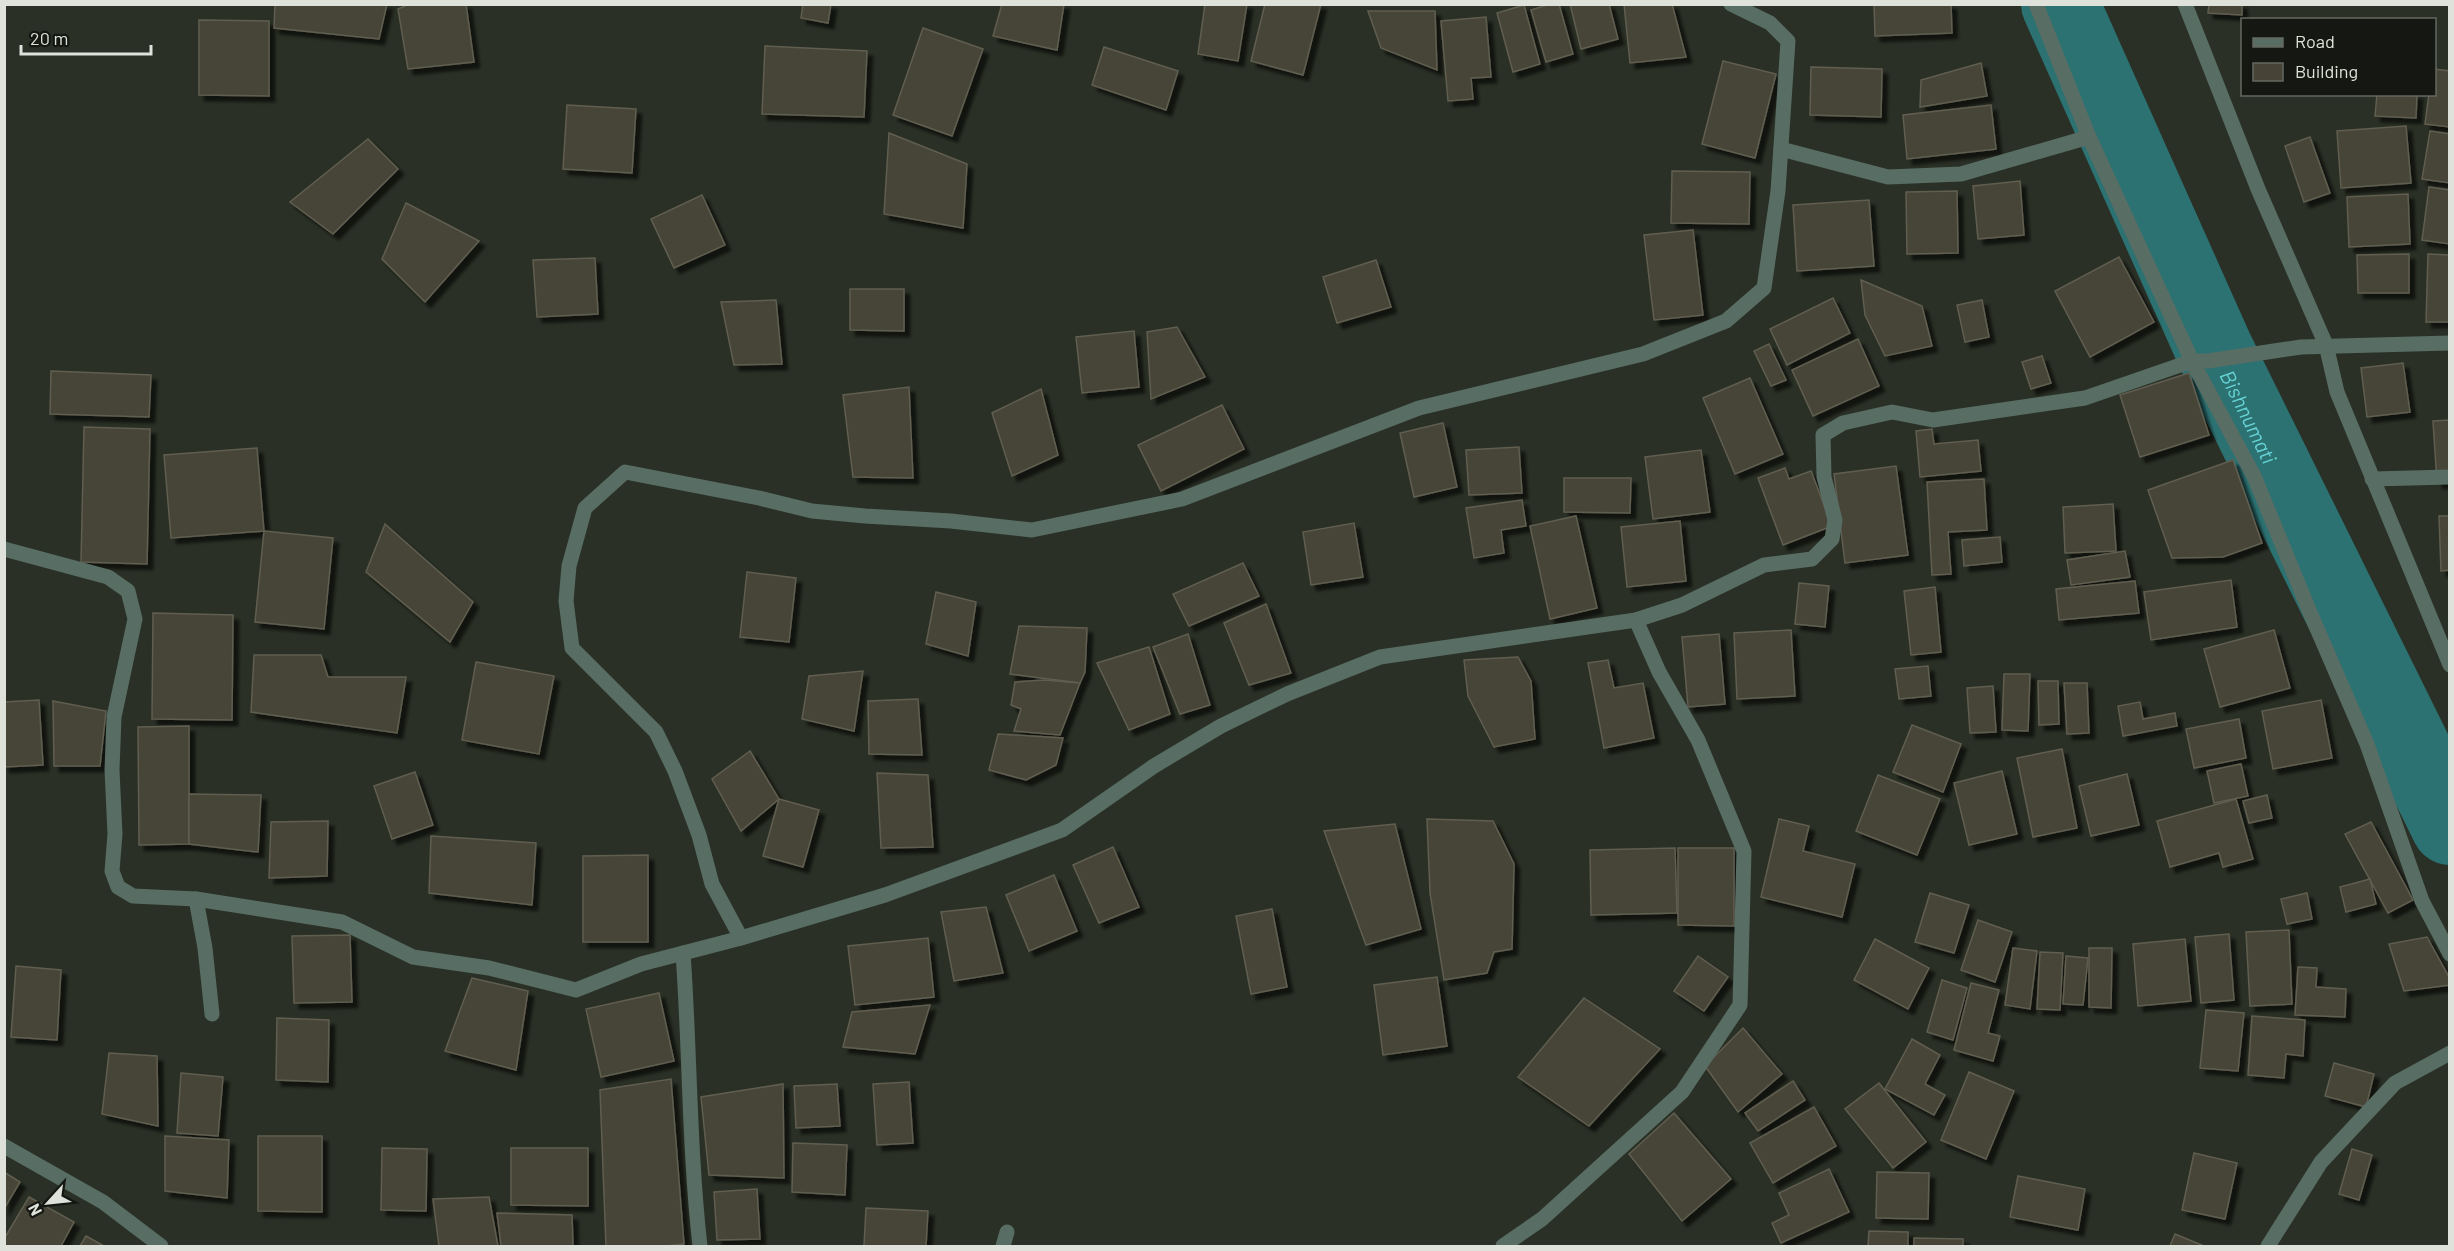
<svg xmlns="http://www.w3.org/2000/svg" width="2454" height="1251" viewBox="0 0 2454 1251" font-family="Barlow,sans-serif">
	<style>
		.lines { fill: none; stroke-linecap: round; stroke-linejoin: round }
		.river { stroke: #2c7273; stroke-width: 78 }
		.building { fill: #474437; stroke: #605e50; stroke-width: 1.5; filter: url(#shadow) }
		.street { stroke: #586d63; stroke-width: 15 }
		.labels { text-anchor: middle; stroke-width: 5; stroke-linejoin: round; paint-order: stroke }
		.water-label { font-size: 21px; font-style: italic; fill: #66d2d3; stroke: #141712 }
	</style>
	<defs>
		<filter id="shadow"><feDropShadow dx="5.5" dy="5.5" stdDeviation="1.5" flood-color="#0009"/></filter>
	</defs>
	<rect width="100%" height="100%" fill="#2a3025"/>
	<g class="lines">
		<path class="river" id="s1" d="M2060 4 2214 349 2450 826"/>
	</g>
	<g class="building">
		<polygon points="275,4 387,4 379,39 274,28"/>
		<polygon points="410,4 466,4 474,62 408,69 398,9"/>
		<polygon points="803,4 831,4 828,23 801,18"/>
		<polygon points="1002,4 1064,4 1057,50 993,36"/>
		<polygon points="1205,4 1247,4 1238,61 1198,54"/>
		<polygon points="1265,4 1321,4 1303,75 1251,61"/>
		<polygon points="1550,4 1559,4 1573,54 1546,62 1531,10"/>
		<polygon points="1570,4 1609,4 1618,39 1581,49"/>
		<polygon points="1624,4 1672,4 1686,57 1630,63"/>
		<polygon points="1874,4 1951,4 1952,33 1875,36"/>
		<polygon points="2209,4 2242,4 2242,15 2208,13"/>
		<polygon points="1524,5 1540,64 1513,72 1497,13"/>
		<polygon points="1368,11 1435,11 1437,70 1381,48"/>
		<polygon points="1486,17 1491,77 1471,78 1473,99 1448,101 1441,21"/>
		<polygon points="199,20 269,21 269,96 199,95"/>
		<polygon points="923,28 983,49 952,136 893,115"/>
		<polygon points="765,46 867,51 864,117 762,114"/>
		<polygon points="1104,47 1178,71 1166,110 1092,85"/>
		<polygon points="1723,61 1776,74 1755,158 1702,144"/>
		<polygon points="1981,63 1987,96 1920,107 1921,80"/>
		<polygon points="1811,67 1882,69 1881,117 1810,115"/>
		<polygon points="2434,69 2450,71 2450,127 2425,124 2429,94 2434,94"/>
		<polygon points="2377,94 2417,94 2416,118 2375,116"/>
		<polygon points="567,105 636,109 632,173 563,169"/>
		<polygon points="1991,105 1996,149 1907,159 1903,115"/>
		<polygon points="2406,126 2411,183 2341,188 2337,131"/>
		<polygon points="2430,131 2450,134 2450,183 2422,179"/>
		<polygon points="889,133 967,164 963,228 884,214"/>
		<polygon points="2310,137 2330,193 2304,202 2285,146"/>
		<polygon points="368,139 398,169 333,234 290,202"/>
		<polygon points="1672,171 1750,172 1749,224 1671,223"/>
		<polygon points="2020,181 2024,235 1978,239 1973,186"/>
		<polygon points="2429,187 2450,190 2450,244 2422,240"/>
		<polygon points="1957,191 1958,253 1907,254 1906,192"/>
		<polygon points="2408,194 2410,244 2349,247 2347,197"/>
		<polygon points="702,195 725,245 674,268 651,219"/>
		<polygon points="1869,200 1874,266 1797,271 1793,205"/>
		<polygon points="406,203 479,241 425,302 382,259"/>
		<polygon points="1693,230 1703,315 1654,320 1644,235"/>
		<polygon points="2409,254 2409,293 2358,293 2357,255"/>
		<polygon points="2428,254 2450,255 2450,322 2426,322"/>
		<polygon points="2119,257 2154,322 2090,357 2055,291"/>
		<polygon points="595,258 598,314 537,317 533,260"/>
		<polygon points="1376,260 1391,307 1337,323 1323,277"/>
		<polygon points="1861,280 1922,306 1932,346 1885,356 1865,315"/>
		<polygon points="850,289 904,289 904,331 850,330"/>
		<polygon points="1833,298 1850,333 1787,365 1770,329"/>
		<polygon points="776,300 782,364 734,365 721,302"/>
		<polygon points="1982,300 1989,337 1965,342 1957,305"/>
		<polygon points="1177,327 1205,377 1151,399 1147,332"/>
		<polygon points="1134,331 1139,387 1082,393 1076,337"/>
		<polygon points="1858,339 1879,386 1813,416 1792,370"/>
		<polygon points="1769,344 1786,380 1771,386 1754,351"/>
		<polygon points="2042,356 2051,383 2031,389 2022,362"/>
		<polygon points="2403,363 2410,412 2367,417 2361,368"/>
		<polygon points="51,371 151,375 149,417 50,414"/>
		<polygon points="2189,373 2209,435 2140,457 2120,395"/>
		<polygon points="1750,378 1783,454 1735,474 1703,398"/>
		<polygon points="909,387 913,478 853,477 843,395"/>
		<polygon points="1041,389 1058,455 1012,476 992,413"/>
		<polygon points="1222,405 1244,449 1161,491 1138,445"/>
		<polygon points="2450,420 2450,483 2437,483 2433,421"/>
		<polygon points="1443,423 1457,487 1414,497 1400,433"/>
		<polygon points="84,427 150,429 147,564 81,562"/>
		<polygon points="1932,429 1934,444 1978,440 1981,471 1920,477 1916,431"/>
		<polygon points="1519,447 1522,493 1469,495 1466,450"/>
		<polygon points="257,448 264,531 171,538 164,455"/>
		<polygon points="1701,450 1710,512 1653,519 1645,457"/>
		<polygon points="2233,460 2262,543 2223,557 2172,558 2148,490"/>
		<polygon points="1896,466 1908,555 1845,563 1834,474"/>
		<polygon points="1785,468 1789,479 1811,471 1832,526 1783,545 1758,478"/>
		<polygon points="1564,478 1631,478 1630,513 1564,512"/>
		<polygon points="1984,479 1987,530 1948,532 1951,574 1932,575 1927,482"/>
		<polygon points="1522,500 1526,526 1501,530 1504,553 1474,558 1466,508"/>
		<polygon points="2113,504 2116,551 2065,553 2063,507"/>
		<polygon points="1576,516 1597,608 1550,619 1530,526"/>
		<polygon points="2439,516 2450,516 2450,570 2441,571"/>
		<polygon points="1680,521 1686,581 1627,587 1621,527"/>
		<polygon points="1354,523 1363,577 1311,585 1303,532"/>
		<polygon points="385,524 473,602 450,642 366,572"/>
		<polygon points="264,531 333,538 324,629 255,622"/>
		<polygon points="2000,537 2002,562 1964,566 1962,540"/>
		<polygon points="2125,551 2130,577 2071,585 2067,560"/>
		<polygon points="1243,563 1259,596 1189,626 1173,594"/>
		<polygon points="747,572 796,578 789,642 740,637"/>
		<polygon points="2231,580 2237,627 2151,640 2144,592"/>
		<polygon points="2135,581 2139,613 2059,620 2056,589"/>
		<polygon points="1799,583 1829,586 1825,627 1795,624"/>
		<polygon points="1935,587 1941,652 1911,655 1904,591"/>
		<polygon points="936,592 976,602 968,656 926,644"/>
		<polygon points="1266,604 1291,673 1249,685 1224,623"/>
		<polygon points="153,613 233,615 232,720 152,719"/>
		<polygon points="1019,626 1087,628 1085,672 1080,683 1010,674"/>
		<polygon points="1791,630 1795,696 1737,699 1734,633"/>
		<polygon points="2274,630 2290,688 2220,707 2204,649"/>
		<polygon points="1188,634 1210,705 1180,714 1153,647"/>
		<polygon points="1719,634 1725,704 1688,707 1682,637"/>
		<polygon points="1149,647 1170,714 1129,730 1097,663"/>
		<polygon points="254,655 321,655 328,677 406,677 397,733 251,712"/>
		<polygon points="1518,657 1531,681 1535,739 1494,747 1468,696 1464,660"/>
		<polygon points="1608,660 1614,688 1643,683 1654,738 1604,748 1588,663"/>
		<polygon points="476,662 554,676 539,754 462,740"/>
		<polygon points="1928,666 1931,696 1899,699 1895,669"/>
		<polygon points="863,671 854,731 802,719 809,676"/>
		<polygon points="2004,674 2030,674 2028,731 2002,730"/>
		<polygon points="1044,680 1080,683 1060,735 1014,731 1021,709 1011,705 1015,682"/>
		<polygon points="2038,681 2058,681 2059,724 2039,725"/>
		<polygon points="2064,683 2087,683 2089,733 2067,734"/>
		<polygon points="1993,686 1996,732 1970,733 1967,688"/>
		<polygon points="918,699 922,755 869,754 868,701"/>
		<polygon points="39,700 43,765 4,767 4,702"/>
		<polygon points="2321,700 2332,758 2273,769 2262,711"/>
		<polygon points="53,701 106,711 100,766 54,766"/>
		<polygon points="2140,702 2143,719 2175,713 2177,726 2123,736 2118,706"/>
		<polygon points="2239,719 2246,758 2194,768 2186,729"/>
		<polygon points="1912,725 1961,744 1943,792 1893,772"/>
		<polygon points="189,726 189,844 139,845 138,727"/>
		<polygon points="998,734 1063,738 1056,765 1026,780 989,770"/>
		<polygon points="2062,749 2077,828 2033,837 2017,758"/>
		<polygon points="750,751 779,799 741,831 712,779"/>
		<polygon points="2241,764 2248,796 2214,803 2207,771"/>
		<polygon points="2002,771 2017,834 1969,845 1954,783"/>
		<polygon points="415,772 433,825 392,839 374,786"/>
		<polygon points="877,773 928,775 933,847 881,848"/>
		<polygon points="2127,774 2139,825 2091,836 2079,786"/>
		<polygon points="1878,775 1940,799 1917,855 1856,831"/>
		<polygon points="189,794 261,795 258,852 189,844"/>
		<polygon points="2267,795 2272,818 2249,823 2243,801"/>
		<polygon points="779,799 819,810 803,867 763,856"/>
		<polygon points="2236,799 2253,859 2223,867 2219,853 2170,867 2157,821"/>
		<polygon points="1427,819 1493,821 1514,864 1512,949 1494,952 1487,973 1444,980 1430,893"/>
		<polygon points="1779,819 1809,826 1803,851 1855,864 1842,917 1761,897"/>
		<polygon points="328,821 327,876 269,878 271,822"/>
		<polygon points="2371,822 2413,900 2388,913 2345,834"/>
		<polygon points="1395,824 1421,929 1366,945 1324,831"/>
		<polygon points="431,836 536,843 532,905 429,893"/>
		<polygon points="1113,847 1139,907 1099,923 1073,865"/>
		<polygon points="1675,848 1677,913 1591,915 1590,850"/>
		<polygon points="1678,848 1734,848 1734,926 1678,925"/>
		<polygon points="648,855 648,942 583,942 583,856"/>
		<polygon points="1054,875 1077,931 1029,951 1006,895"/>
		<polygon points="2370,879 2376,904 2346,912 2340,887"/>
		<polygon points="1930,893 1969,905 1954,953 1915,942"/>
		<polygon points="2307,893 2312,919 2287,924 2281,899"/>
		<polygon points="986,907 1003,973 954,981 941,912"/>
		<polygon points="1272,909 1287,987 1251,994 1236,916"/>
		<polygon points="1978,920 2012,932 1995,982 1961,970"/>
		<polygon points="2289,930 2292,1004 2250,1006 2246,932"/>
		<polygon points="2229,934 2234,1000 2201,1003 2195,937"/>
		<polygon points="350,935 352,1002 294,1003 292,936"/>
		<polygon points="2427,937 2450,979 2450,985 2404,991 2389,944"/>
		<polygon points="928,938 934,997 855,1005 848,946"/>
		<polygon points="1875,939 1929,968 1908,1009 1854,980"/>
		<polygon points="2185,939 2191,1001 2138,1006 2133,944"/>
		<polygon points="2013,948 2037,951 2030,1009 2005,1005"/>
		<polygon points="2089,948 2112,948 2111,1008 2089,1007"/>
		<polygon points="2040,952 2063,953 2060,1010 2037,1009"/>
		<polygon points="1698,956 1728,977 1704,1011 1674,991"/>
		<polygon points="2066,956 2088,958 2083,1005 2063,1004"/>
		<polygon points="16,966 61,970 57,1040 11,1037"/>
		<polygon points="2298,967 2317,968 2316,987 2346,989 2345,1017 2295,1015"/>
		<polygon points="1437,977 1447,1046 1383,1055 1374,985"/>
		<polygon points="472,978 528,991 516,1070 445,1051"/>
		<polygon points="1942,980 1967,988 1953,1040 1927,1032"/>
		<polygon points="1971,983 1999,990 1988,1033 2000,1036 1993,1061 1954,1050"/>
		<polygon points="659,993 674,1061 601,1077 586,1009"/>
		<polygon points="1584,998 1660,1049 1589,1126 1518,1077"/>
		<polygon points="930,1005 915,1054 843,1047 852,1012"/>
		<polygon points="2206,1010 2244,1013 2238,1071 2200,1068"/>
		<polygon points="2252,1016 2305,1020 2303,1056 2286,1054 2284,1078 2248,1075"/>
		<polygon points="277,1018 329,1020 328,1082 276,1080"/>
		<polygon points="1743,1028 1782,1074 1738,1112 1705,1066"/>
		<polygon points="1912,1039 1940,1055 1925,1084 1945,1095 1934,1115 1885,1089"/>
		<polygon points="109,1053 157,1056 158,1126 102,1114"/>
		<polygon points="2334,1063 2374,1074 2366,1107 2325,1096"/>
		<polygon points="1969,1072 2014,1091 1986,1159 1941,1140"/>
		<polygon points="181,1073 223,1077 218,1136 177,1133"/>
		<polygon points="671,1079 684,1244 666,1246 606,1246 600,1090"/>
		<polygon points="1793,1081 1805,1100 1758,1131 1745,1113"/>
		<polygon points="909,1082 913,1143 877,1145 873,1084"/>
		<polygon points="1879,1083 1926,1142 1893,1168 1845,1109"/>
		<polygon points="783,1084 784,1178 709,1175 701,1097"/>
		<polygon points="837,1084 840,1126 796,1128 794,1086"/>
		<polygon points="1814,1107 1836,1146 1773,1183 1750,1143"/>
		<polygon points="1674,1113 1731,1179 1682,1221 1629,1154"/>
		<polygon points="165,1136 229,1140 227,1198 165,1191"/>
		<polygon points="258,1136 322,1136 322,1212 258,1211"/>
		<polygon points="793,1143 847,1145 845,1195 792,1192"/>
		<polygon points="382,1148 427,1149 426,1211 381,1210"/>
		<polygon points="511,1148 588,1148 588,1206 511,1205"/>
		<polygon points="2352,1149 2372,1155 2359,1200 2339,1194"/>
		<polygon points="2194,1153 2237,1163 2225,1219 2182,1210"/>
		<polygon points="1829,1169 1849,1212 1781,1243 1772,1223 1789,1215 1779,1193"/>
		<polygon points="4,1172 20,1182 4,1209"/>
		<polygon points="1877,1172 1929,1173 1928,1219 1876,1218"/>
		<polygon points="2018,1176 2085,1189 2078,1230 2010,1217"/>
		<polygon points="757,1189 760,1239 717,1240 714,1192"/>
		<polygon points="29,1197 74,1222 61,1246 4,1246 4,1239"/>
		<polygon points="489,1197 498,1246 439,1246 433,1199"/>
		<polygon points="866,1208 928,1211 926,1246 864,1246"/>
		<polygon points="497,1213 572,1215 573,1246 501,1246"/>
		<polygon points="1869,1231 1908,1232 1908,1246 1868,1246"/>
		<polygon points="2175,1234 2204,1246 2170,1246"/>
		<polygon points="86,1236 104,1246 80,1246"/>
		<polygon points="1914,1238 1963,1239 1963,1246 1914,1246"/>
	</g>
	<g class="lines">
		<g class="street">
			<polyline points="2036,4 2089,137 2192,361 2254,476 2309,610 2367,744 2422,901 2450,954"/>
			<polyline points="2185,4 2258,189 2326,345 2337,392 2450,665"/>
			<polyline points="1781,149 1888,177 1961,174 2089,137"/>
			<polyline points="2372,479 2450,477"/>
			<polyline points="4,549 108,577 128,591 135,619 114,717 112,770 115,834 112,871 118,887 133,896 196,899 342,922 413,957 489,968 576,990 641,964 741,938 885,895 1062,830 1154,766 1221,726 1287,694 1380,657 1636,620 1682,605 1764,565 1812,559 1832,539 1835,520 1824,477 1823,435 1843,423 1892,412 1933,420 2085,398 2192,361 2208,361 2301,347 2450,343"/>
			<polyline points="196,899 205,948 212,1014"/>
			<polyline points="741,938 712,884 699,835 675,771 656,732 572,648 566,601 569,566 585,508 625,472 759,498 812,511 865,516 951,521 1032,530 1182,499 1419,408 1643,354 1726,321 1764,288 1778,191 1788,41 1770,23 1731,4"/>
			<path d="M683 953C690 1051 689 1149 700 1246"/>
			<polyline points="4,1146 103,1202 161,1246"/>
			<polyline points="1003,1246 1007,1232"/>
			<polyline points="1503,1246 1542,1219 1682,1092 1740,1005 1744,851 1698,740 1659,672 1636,620"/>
			<polyline points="2268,1246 2321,1162 2395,1083 2450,1053"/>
		</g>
	</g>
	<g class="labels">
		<g class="water-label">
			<text dy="7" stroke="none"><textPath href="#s1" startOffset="454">Bishnumati</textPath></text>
		</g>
	</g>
	<rect width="2454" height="1251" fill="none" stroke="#dee2da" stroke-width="12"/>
	<rect x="2241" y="18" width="195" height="78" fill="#141712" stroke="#656862" stroke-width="1.5"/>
	<rect x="2253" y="38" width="30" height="9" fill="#586d63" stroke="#656862" stroke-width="1.5"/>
	<text x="2295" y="48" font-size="18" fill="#dee2da">Road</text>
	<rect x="2253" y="63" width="30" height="18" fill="#474437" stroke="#656862" stroke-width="1.5"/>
	<text x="2295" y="78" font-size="18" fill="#dee2da">Building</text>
	<g transform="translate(48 1203) rotate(243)" stroke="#141712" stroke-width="4.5" paint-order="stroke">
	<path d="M0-4.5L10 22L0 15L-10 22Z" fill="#dee2da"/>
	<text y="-9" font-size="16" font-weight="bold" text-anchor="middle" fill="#dee2da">N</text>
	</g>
	<path d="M21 45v9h130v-9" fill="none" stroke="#dee2da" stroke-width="3"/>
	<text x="30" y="45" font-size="18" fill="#dee2da" stroke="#141712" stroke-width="4.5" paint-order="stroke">20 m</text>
</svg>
